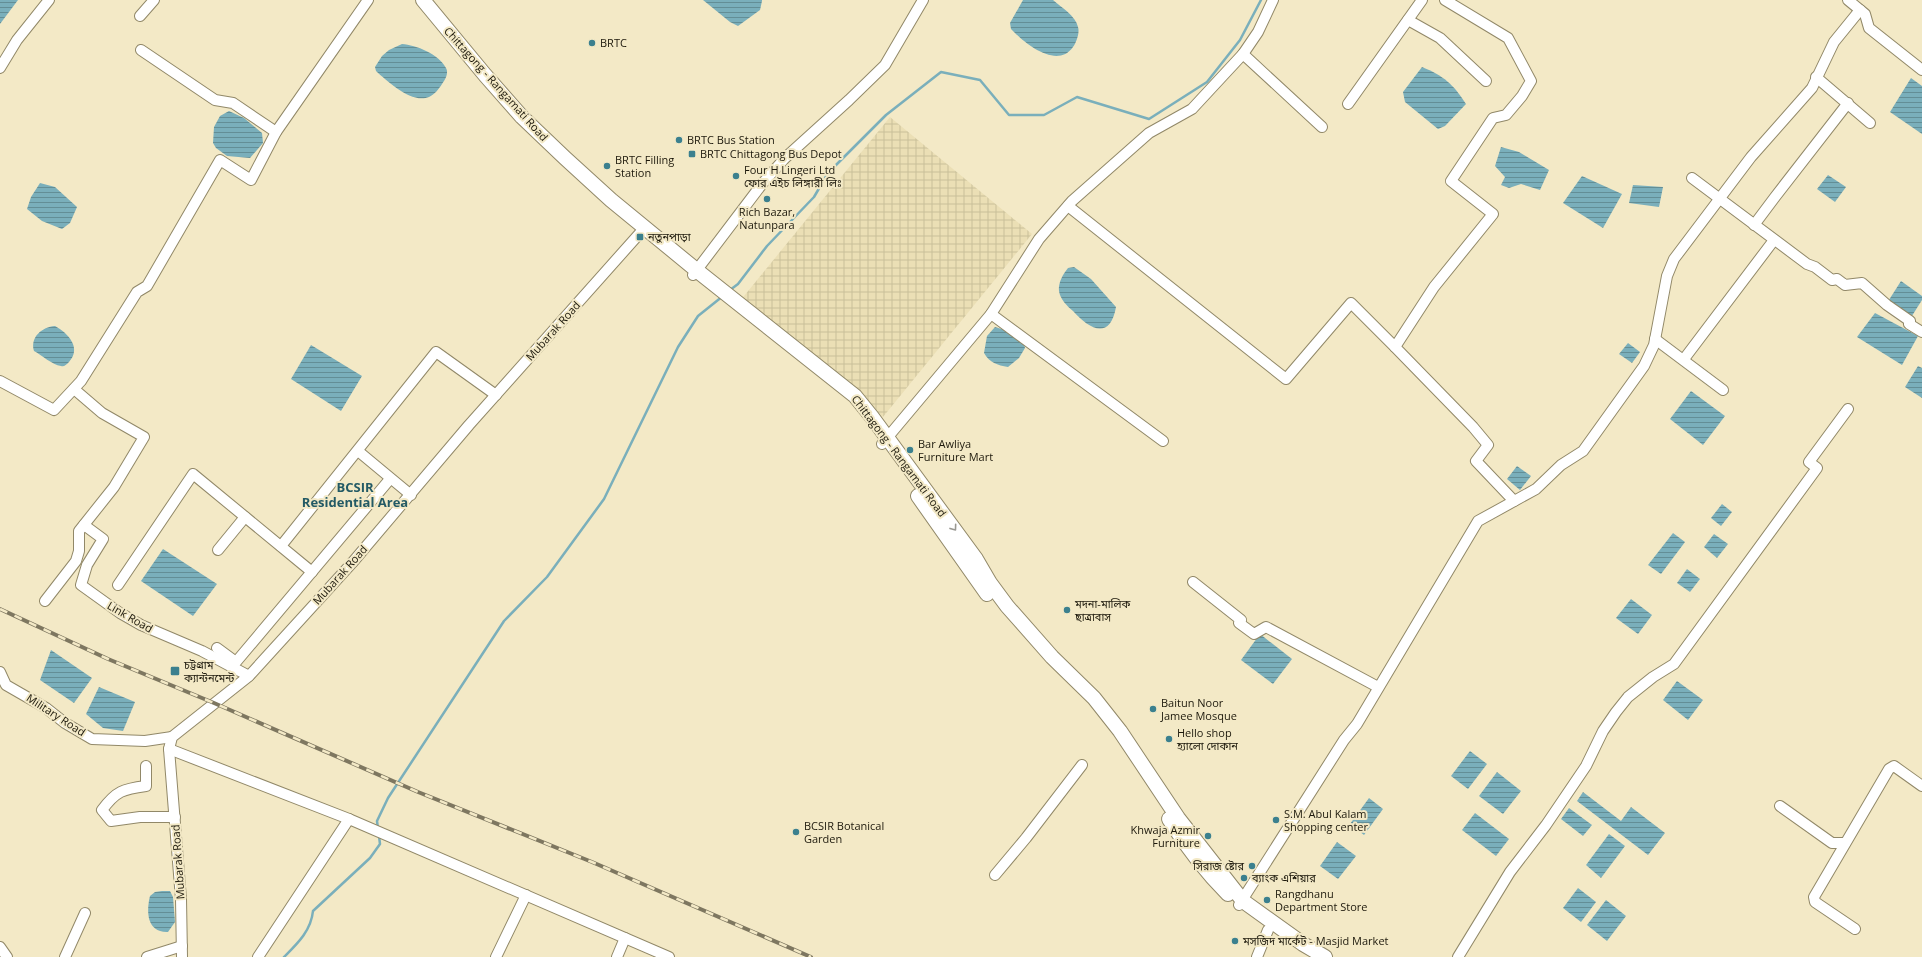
<svg xmlns="http://www.w3.org/2000/svg" width="1922" height="957" viewBox="0 0 1922 957" font-family="'Open Sans','Noto Sans Bengali',sans-serif">
	<style>
		.industrial { fill: url(#industrial-grid) }
		.water { fill: url(#water-rules) }
		.lines { fill: none; stroke-linecap: round; stroke-linejoin: round }
		.stream { stroke: #7aafbb; stroke-width: 2.5 }
		.minor-casing { stroke: #918868; stroke-width: 12 }
		.highway-casing { stroke: #918868; stroke-width: 16 }
		.minor { stroke: #fff; stroke-width: 10 }
		.highway { stroke: #fff; stroke-width: 14 }
		.rail-casing { stroke: #7e7760; stroke-width: 4 }
		.rail { stroke: #f3e9c6; stroke-width: 2.5; stroke-dasharray: 8; stroke-linecap: butt }
		.oneway { stroke: #999892 }
		.poi-dot { fill: #3b808e; stroke: #f3e9c6; stroke-width: 1.5 }
		.labels { text-anchor: middle; stroke-width: 4; stroke-linejoin: round; paint-order: stroke }
		.poi-label { font-size: 11px; fill: #1d190c; stroke: #f3e9c6; text-anchor: start }
		.street-label { font-size: 11px; fill: #1d190c; stroke: #f3e9c6 }
		.quarter-label { font-size: 13px; font-weight: bold; fill: #235a65; stroke: #f3e9c6 }
	</style>
	<defs>
		<pattern id="industrial-grid" width="8" height="8" patternUnits="userSpaceOnUse"><rect width="8" height="8" fill="#ebdfb5"/><path d="M0 4h8M4 0v8" fill="none" stroke="#c9bf9a"/></pattern>
		<pattern id="water-rules" width="6" height="5" patternUnits="userSpaceOnUse"><rect width="6" height="5" fill="#7aafbb"/><path d="M0 2.5h6" fill="none" stroke="#638e96"/></pattern>
	</defs>
	<rect width="100%" height="100%" fill="#f3e9c6"/>
	<polygon class="industrial" points="890,117 1032,234 883,417 740,301"/>
	<g class="water">
		<polygon points="0,0 18,0 0,24"/>
		<polygon points="703,0 762,0 762,1 760,10 738,26 730,22"/>
		<path d="M1023 0H1053C1061 7 1076 16 1078 27 1080 33 1076 43 1073 47 1057 70 1024 43 1011 29L1010 23Z"/>
		<path d="M402 44C416 45 439 54 446 68 449 73 445 80 442 84 439 89 434 95 429 97 412 104 388 82 376 71L375 67 382 56 389 50Z"/>
		<path d="M1422 67C1444 76 1453 84 1466 104L1445 126 1438 129 1405 102 1403 92Z"/>
		<polygon points="1911,78 1922,86 1922,134 1890,112"/>
		<polygon points="229,111 244,118 262,133 263,143 250,158 227,156 216,148 213,143 214,127 220,116"/>
		<polygon points="1501,147 1519,152 1549,170 1540,190 1521,184 1509,188 1501,185 1505,177 1495,166"/>
		<polygon points="1828,175 1846,187 1835,202 1817,189"/>
		<polygon points="1582,176 1622,194 1603,228 1563,203"/>
		<polygon points="40,183 55,187 77,207 70,223 62,229 42,221 27,209 31,197"/>
		<polygon points="1633,185 1663,187 1659,207 1629,203"/>
		<path d="M1074 267 1091 279 1116 307C1110 341 1089 329 1073 311 1067 306 1060 299 1059 291 1058 283 1063 274 1068 268Z"/>
		<polygon points="1901,281 1922,296 1922,300 1910,319 1887,303"/>
		<polygon points="1875,313 1918,336 1902,365 1857,337"/>
		<path d="M55 326C68 333 82 348 69 362 66 365 64 367 61 366 52 365 42 355 34 351 30 337 42 327 55 326Z"/>
		<path d="M995 327 1005 330 1024 344 1025 348 1019 358 1008 367C997 365 990 363 984 353L987 336Z"/>
		<polygon points="1628,343 1640,352 1632,363 1619,354"/>
		<polygon points="311,345 362,376 341,411 291,379"/>
		<polygon points="1918,366 1922,368 1922,398 1905,387"/>
		<polygon points="1691,391 1725,416 1703,445 1670,419"/>
		<polygon points="1517,466 1531,476 1520,490 1507,479"/>
		<polygon points="1722,504 1732,512 1721,526 1711,518"/>
		<polygon points="1673,533 1685,542 1661,574 1648,565"/>
		<polygon points="1714,534 1728,544 1717,558 1704,547"/>
		<polygon points="163,549 217,584 193,616 141,581"/>
		<polygon points="1687,569 1700,579 1690,592 1677,583"/>
		<polygon points="1631,599 1652,615 1638,634 1616,618"/>
		<polygon points="1260,634 1292,659 1273,684 1241,660"/>
		<polygon points="51,650 92,678 74,703 40,680"/>
		<polygon points="1677,681 1703,700 1688,720 1663,700"/>
		<polygon points="99,687 135,702 123,731 103,728 86,714"/>
		<polygon points="1470,751 1487,764 1468,789 1451,776"/>
		<polygon points="1497,772 1521,791 1503,814 1479,796"/>
		<polygon points="1583,792 1621,821 1631,807 1665,833 1648,855 1577,801"/>
		<polygon points="1369,798 1383,809 1364,835 1350,824"/>
		<polygon points="1569,808 1592,825 1583,836 1561,819"/>
		<polygon points="1475,813 1509,839 1496,856 1462,830"/>
		<polygon points="1609,834 1625,846 1601,878 1586,865"/>
		<polygon points="1337,842 1356,856 1338,879 1320,866"/>
		<polygon points="1578,888 1596,902 1581,922 1563,908"/>
		<path d="M162 891H170L173 897 175 922 168 932C147 933 146 912 150 896L155 892Z"/>
		<polygon points="1606,900 1626,916 1607,941 1587,925"/>
	</g>
	<g class="lines">
		<g class="stream">
			<polyline points="730,290 738,284 767,246 814,197 828,173 886,115 941,72 980,80 1009,115 1044,115 1077,97 1149,119 1207,82 1240,40 1261,0"/>
			<polyline points="378,829 377,821 388,798 504,621 547,577 604,499 678,347 698,316 723,296"/>
			<path d="M284 957C297 944 311 931 313 911L370 858 380 844 379 836"/>
		</g>
		<g class="minor-casing">
			<g id="minor">
				<polyline points="1445,0 1508,38 1531,81 1522,96 1506,115 1493,118 1451,181 1493,214 1434,287 1395,347 1473,427 1488,445 1476,461 1514,501"/>
				<polyline points="1848,0 1865,14 1869,28 1922,70"/>
				<polyline points="140,16 154,0"/>
				<polyline points="1408,20 1440,38 1486,81"/>
				<polyline points="141,50 215,100 233,103 276,132"/>
				<polyline points="1243,54 1258,32 1273,0"/>
				<polyline points="0,68 17,40 49,0"/>
				<polyline points="1816,77 1870,123"/>
				<polyline points="1348,104 1422,0"/>
				<polyline points="1692,178 1807,264 1815,267 1832,280 1837,279 1845,285 1862,283 1887,305 1910,321 1909,324 1922,332"/>
				<polyline points="1068,206 1286,379 1351,303 1395,347"/>
				<polyline points="1754,225 1775,197 1848,103"/>
				<polyline points="693,275 762,184 785,158 849,100 885,65 923,0"/>
				<polyline points="991,314 1163,441"/>
				<polyline points="1655,339 1723,390"/>
				<polyline points="1684,359 1774,240"/>
				<polyline points="0,381 54,410 81,381 137,292 147,286 220,160 251,180 276,132 368,0"/>
				<polyline points="882,444 991,314 1039,239 1072,201 1149,133 1192,109 1243,54 1322,127"/>
				<polyline points="358,451 411,495"/>
				<polyline points="84,525 103,539 87,565 81,585 120,613 141,625 202,651 249,676"/>
				<polyline points="281,546 436,352 496,395"/>
				<polyline points="218,550 245,517"/>
				<polyline points="1193,582 1241,620 1239,623 1254,634 1266,627 1378,687"/>
				<polyline points="118,585 193,474 312,572"/>
				<polyline points="45,601 76,561 79,551 79,531 114,487 144,437 102,413 74,389"/>
				<polyline points="217,648 236,662 390,479"/>
				<polyline points="0,672 6,685 46,708 65,723 92,739 145,741 172,737"/>
				<polyline points="169,749 349,819 669,957"/>
				<path d="M146 766V786C123 789 116 791 102 810L111 821 140 817H175"/>
				<polyline points="1780,806 1832,843 1845,843"/>
				<polyline points="995,875 1026,838 1082,765"/>
				<polyline points="1239,905 1344,740 1357,724 1478,521 1536,489 1561,465 1583,451 1644,366 1654,345 1667,276 1674,259 1751,157 1812,88 1834,42 1860,10"/>
				<polyline points="1855,929 1815,902 1814,897 1889,769 1894,766 1922,786"/>
				<polyline points="0,947 7,957"/>
				<polyline points="65,957 85,913"/>
				<polyline points="147,957 182,946"/>
				<polyline points="182,957 181,899 169,749 172,737 249,676 352,563 469,425 640,233"/>
				<polyline points="258,957 349,819"/>
				<polyline points="496,957 526,895"/>
				<polyline points="617,957 625,938"/>
				<polyline points="1257,957 1268,930"/>
				<polyline points="1458,957 1510,872 1546,825 1586,766 1603,731 1616,712 1628,697 1653,677 1674,664 1817,468 1809,462 1848,409"/>
			</g>
		</g>
		<g class="highway-casing">
			<g id="highway">
				<polyline points="423,0 485,75 522,117 565,158 611,200 700,273 855,396 872,417 976,559 990,583 1007,606 1052,657 1094,698 1120,731 1178,818 1243,901 1303,944 1325,957"/>
				<polyline points="918,496 987,594"/>
				<path d="M1169 819C1186 846 1205 871 1228 894"/>
			</g>
		</g>
		<use href="#minor" class="minor"/>
		<use href="#highway" class="highway"/>
		<g class="rail-casing">
			<polyline id="rail" points="0,609 108,659 214,703 418,792 592,862 811,957"/>
		</g>
		<use href="#rail" class="rail"/>
	</g>
	<defs><path id="oneway-chevron" d="M-2-3.5L2.5 0L-2 3.5" fill="none" stroke-width="1.6" stroke-linecap="round" stroke-linejoin="round"/></defs>
	<use class="oneway" href="#oneway-chevron" transform="translate(954 528) rotate(54)"/>
	<g class="poi-dot">
		<circle cx="592" cy="43" r="4"/>
		<circle cx="679" cy="140" r="4"/>
		<rect x="688" y="150" width="8" height="8" rx="2"/>
		<circle cx="607" cy="166" r="4"/>
		<circle cx="736" cy="176" r="4"/>
		<circle cx="767" cy="199" r="4"/>
		<rect x="636" y="233" width="8" height="8" rx="2"/>
		<circle cx="910" cy="450" r="4"/>
		<circle cx="1067" cy="610" r="4"/>
		<rect x="170" y="666" width="10" height="10" rx="2"/>
		<circle cx="1153" cy="709" r="4"/>
		<circle cx="1169" cy="739" r="4"/>
		<circle cx="1276" cy="820" r="4"/>
		<circle cx="796" cy="832" r="4"/>
		<circle cx="1208" cy="836" r="4"/>
		<circle cx="1252" cy="866" r="4"/>
		<circle cx="1244" cy="878" r="4"/>
		<circle cx="1267" cy="900" r="4"/>
		<circle cx="1235" cy="941" r="4"/>
	</g>
	<g class="labels">
		<g class="poi-label">
			<text x="600" y="47">BRTC</text>
			<text x="687" y="144">BRTC Bus Station</text>
			<text x="700" y="158">BRTC Chittagong Bus Depot</text>
			<text x="615" y="164">BRTC Filling<tspan x="615" dy="13">Station</tspan></text>
			<text x="744" y="174">Four H Lingeri Ltd<tspan x="744" dy="13">ফোর এইচ লিঙ্গারী লিঃ</tspan></text>
			<text x="767" y="216" text-anchor="middle">Rich Bazar,<tspan x="767" dy="13">Natunpara</tspan></text>
			<text x="648" y="241">নতুনপাড়া</text>
			<text x="918" y="448">Bar Awliya<tspan x="918" dy="13">Furniture Mart</tspan></text>
			<text x="1075" y="608">মদনা-মালিক<tspan x="1075" dy="13">ছাত্রাবাস</tspan></text>
			<text x="184" y="669">চট্টগ্রাম<tspan x="184" dy="13">ক্যান্টনমেন্ট</tspan></text>
			<text x="1161" y="707">Baitun Noor<tspan x="1161" dy="13">Jamee Mosque</tspan></text>
			<text x="1177" y="737">Hello shop<tspan x="1177" dy="13">হ্যালো দোকান</tspan></text>
			<text x="1284" y="818">S.M. Abul Kalam<tspan x="1284" dy="13">Shopping center</tspan></text>
			<text x="804" y="830">BCSIR Botanical<tspan x="804" dy="13">Garden</tspan></text>
			<text x="1200" y="834" text-anchor="end">Khwaja Azmir<tspan x="1200" dy="13">Furniture</tspan></text>
			<text x="1244" y="870" text-anchor="end">সিরাজ ষ্টোর</text>
			<text x="1252" y="882">ব্যাংক এশিয়ার</text>
			<text x="1275" y="898">Rangdhanu<tspan x="1275" dy="13">Department Store</tspan></text>
			<text x="1243" y="945">মসজিদ মার্কেট - Masjid Market</text>
		</g>
		<g class="street-label">
			<text transform="translate(496 84) rotate(48)" y="4">Chittagong - Rangamati Road</text>
			<text transform="translate(553 331) rotate(-48)" y="4">Mubarak Road</text>
			<text transform="translate(899 456) rotate(53)" y="4">Chittagong - Rangamati Road</text>
			<text transform="translate(340 575) rotate(-48)" y="4">Mubarak Road</text>
			<text transform="translate(130 617) rotate(30)" y="4">Link Road</text>
			<text transform="translate(56 715) rotate(33)" y="4">Military Road</text>
			<text transform="translate(178 862) rotate(-94)" y="4">Mubarak Road</text>
		</g>
		<g class="quarter-label">
			<text x="355" y="492">BCSIR<tspan x="355" dy="15">Residential Area</tspan></text>
		</g>
	</g>
</svg>
